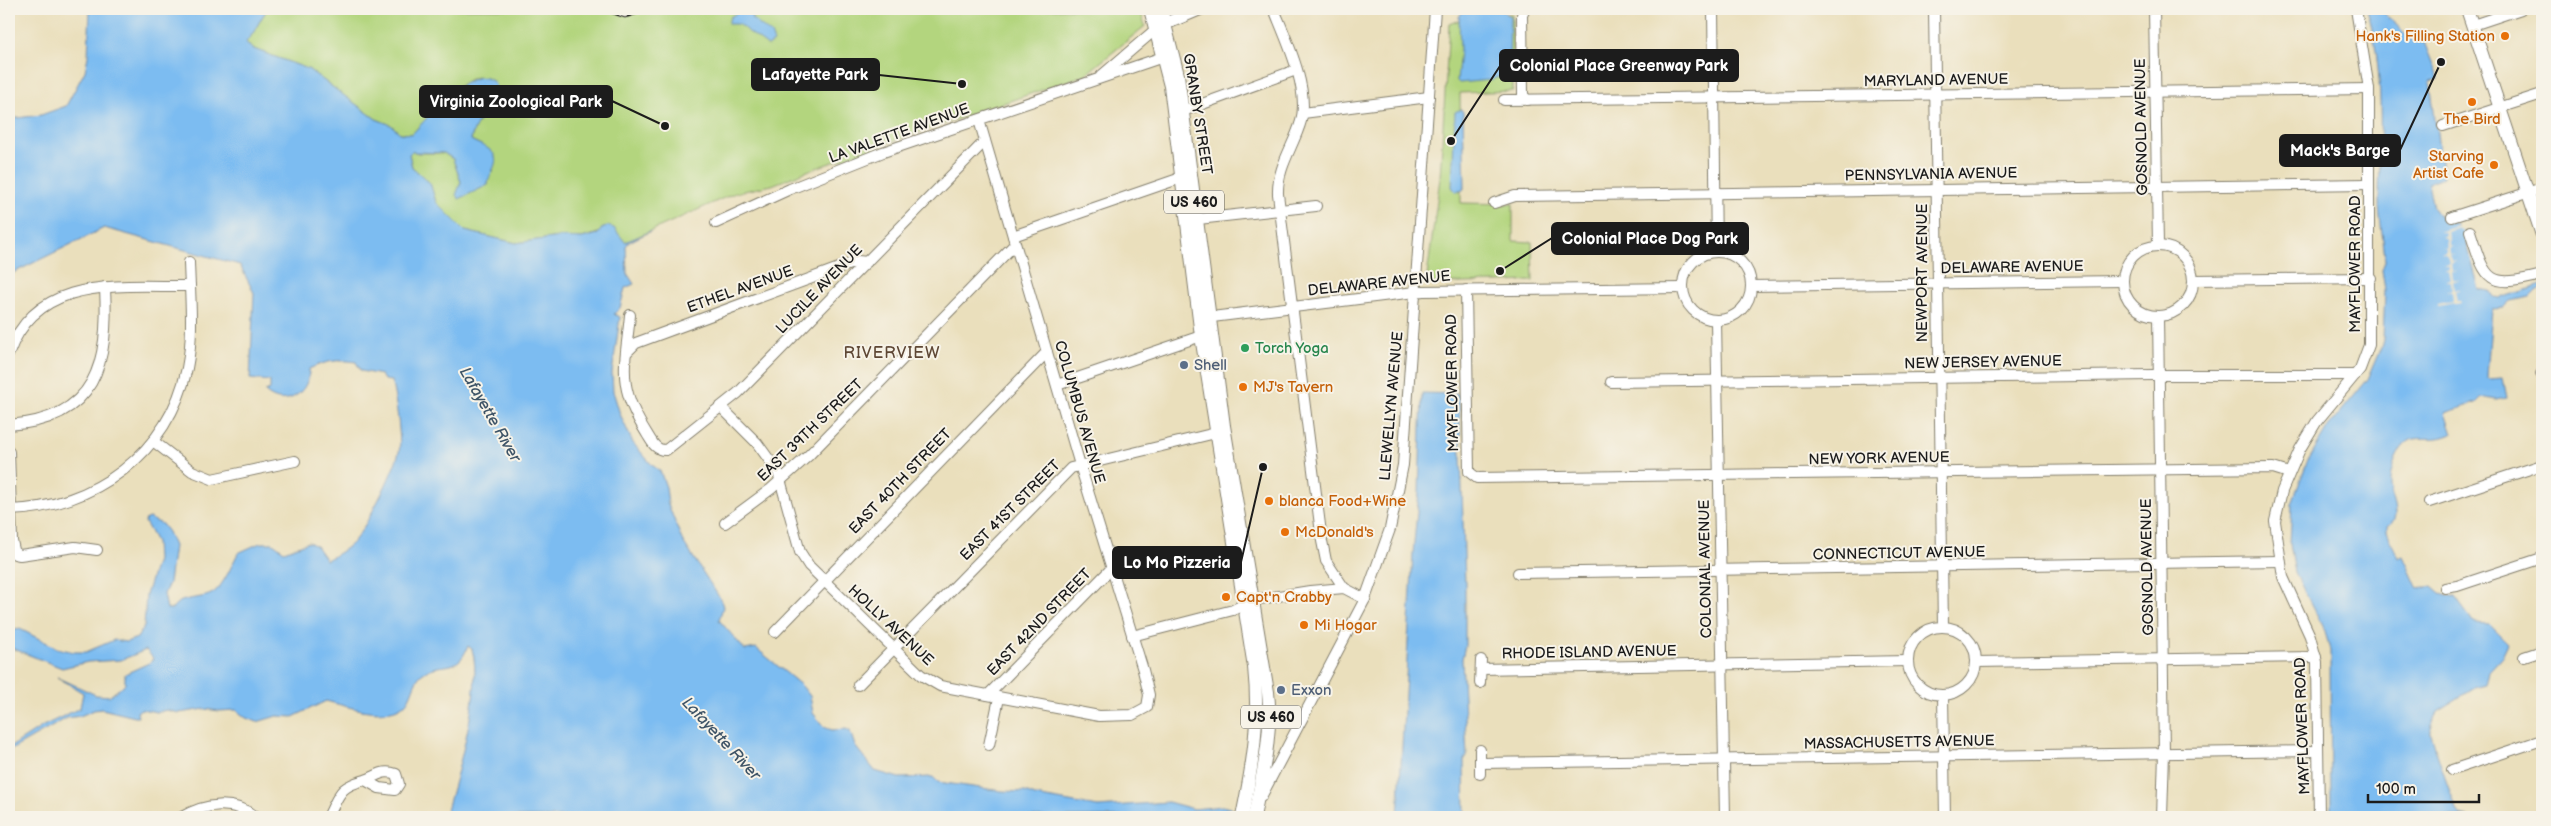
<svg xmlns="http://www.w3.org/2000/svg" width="2551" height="826" viewBox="0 0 2551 826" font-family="'Balsamiq Sans',sans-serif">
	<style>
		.green { fill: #b3d57e; stroke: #68784d }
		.water { fill: #7cbcf1; stroke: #4c6c86 }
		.pier { fill: #eadfbc }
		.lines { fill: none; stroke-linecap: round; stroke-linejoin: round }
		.minor-casing { stroke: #837e6c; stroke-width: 12 }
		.major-casing { stroke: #837e6c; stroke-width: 14 }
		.minor { stroke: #fff; stroke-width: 10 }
		.major { stroke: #fff; stroke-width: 12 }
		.rail-casing { stroke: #1c1c1c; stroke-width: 4.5 }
		.rail { stroke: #f7f3e8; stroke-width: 2.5; stroke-dasharray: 8; stroke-linecap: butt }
		.food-dot { fill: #e8710a; stroke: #f7f3e8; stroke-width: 2 }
		.leisure-dot { fill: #2e9e5b; stroke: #f7f3e8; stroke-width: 2 }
		.service-dot { fill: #5c6f8a; stroke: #f7f3e8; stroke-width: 2 }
		.labels { text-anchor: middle; stroke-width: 4; stroke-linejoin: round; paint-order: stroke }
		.shield { fill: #f7f3e8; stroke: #5e5c59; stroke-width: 1 }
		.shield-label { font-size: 14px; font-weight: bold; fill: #1c1c1c }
		.food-label { font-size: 15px; fill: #c56008; stroke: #f7f3e8; text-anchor: start }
		.street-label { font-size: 15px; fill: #1c1c1c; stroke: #f7f3e8 }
		.leisure-label { font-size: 15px; fill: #27864d; stroke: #f7f3e8; text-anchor: start }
		.service-label { font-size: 15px; fill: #4e5e75; stroke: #f7f3e8; text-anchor: start }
		.neighbourhood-label { font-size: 16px; letter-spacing: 1px; fill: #5e4735; stroke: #f7f3e8 }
		.water-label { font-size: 16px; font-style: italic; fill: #3e5467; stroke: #f7f3e8 }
		.leader { fill: none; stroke: #1c1c1c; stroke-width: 2 }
		.callout-dot { fill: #1c1c1c; stroke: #f7f3e8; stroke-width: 2 }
		.callout { fill: #1c1c1c; stroke: #1c1c1c; stroke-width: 2 }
		.callout-label { font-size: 16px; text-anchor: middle; font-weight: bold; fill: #fff }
	</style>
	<rect width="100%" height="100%" fill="#f7f3e8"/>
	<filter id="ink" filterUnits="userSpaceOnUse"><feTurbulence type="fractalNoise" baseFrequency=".02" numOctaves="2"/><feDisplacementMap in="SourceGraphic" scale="10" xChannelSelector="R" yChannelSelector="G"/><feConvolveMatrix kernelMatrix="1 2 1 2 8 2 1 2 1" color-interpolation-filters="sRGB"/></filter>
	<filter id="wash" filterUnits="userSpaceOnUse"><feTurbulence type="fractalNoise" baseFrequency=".0096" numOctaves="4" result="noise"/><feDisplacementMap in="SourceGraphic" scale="20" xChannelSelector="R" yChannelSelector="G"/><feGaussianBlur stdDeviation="1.12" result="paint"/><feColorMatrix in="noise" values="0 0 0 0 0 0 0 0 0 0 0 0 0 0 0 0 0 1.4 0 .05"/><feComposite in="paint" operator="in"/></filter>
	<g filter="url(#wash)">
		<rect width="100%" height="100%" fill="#eadfbc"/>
		<g class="green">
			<path d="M268 9H1140L1145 26 1085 75 810 170 772 185 735 193 633 239 624 242 614 228 582 238 559 237 516 243 465 231 436 202 430 183 412 167 409 154 413 150 417 153H444L453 159 461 182 488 185 487 148 471 140 475 126 494 96 493 81C486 78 480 76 473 78 452 86 429 117 412 134L400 133 391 125 376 119 308 69 251 48 246 42C256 32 259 19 268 9Z"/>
			<polygon points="1475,14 1512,14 1513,91 1460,93 1461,203 1513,204 1513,241 1532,242 1533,281 1426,284 1440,178 1449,24"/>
		</g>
		<g class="water">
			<path d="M90 9H268C259 19 256 32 246 42L251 48 308 69 376 119 391 125 400 133 412 134C427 119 464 71 486 78 489 79 494 81 495 85 499 98 473 123 471 140 477 144 487 146 492 152 502 161 488 174 488 185L459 199 456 195 461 182 453 159 444 153 414 152 413 150 409 154 412 167 430 183 436 202 465 231 516 243 559 237 582 238 598 234 603 227 608 226 614 228 625 242 651 231 629 242 626 246 627 273 634 284 625 288 620 308 614 314 620 317 612 373 613 391 620 414 633 443 652 465 660 471 666 487 668 504 682 540 721 600 723 607 719 620 745 650 756 648 802 686 810 696 813 713 824 727 832 730 846 729 850 731 855 746 875 771 899 778 933 777 938 782 1002 791 1025 792 1035 796 1098 807 1168 802 1194 809 1222 806 1230 808 1246 817H445C456 777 484 687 472 649L468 646C457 676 441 659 422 674 413 681 413 696 405 704 388 721 346 706 326 701L293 717 277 716 257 722 246 718 236 710 219 711 205 709 179 713 167 710 157 712 141 709 137 712 138 717H135L102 709 94 710 80 716 67 718 9 751V748L43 726 80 708 83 693 57 677 96 695 110 696 125 684V674L151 662 153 658 146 650 121 660 88 662 62 668 9 647V631L20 629 57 648 74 652H86L114 640 126 642 137 638 144 627 146 595 157 560 156 542 145 522 146 519 149 518 162 524 168 532 174 546 169 583 164 594 167 609H172C179 596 199 600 211 594 222 589 232 565 238 553L260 543H273L284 551 309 542 316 546 326 560C335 556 348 548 354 541 367 526 394 471 399 452 402 439 395 393 391 381L384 380 381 375 361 371 356 362C337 359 326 361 309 369 310 393 285 410 265 392L270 390V381L250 379 254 293 240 265 104 228 9 275V119L41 115 66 106 85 71 88 56Z"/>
			<polygon points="744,9 767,9 755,12 751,18 771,34 774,42 768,46 738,24 728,24 730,17"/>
			<path d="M1464 9C1478 8 1501 5 1510 17L1509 66 1507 74 1490 80 1459 83 1457 81 1460 50 1459 17Z"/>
			<path d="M2367 9 2384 13 2414 42H2424L2439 80 2430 82 2443 177 2428 183 2433 208 2444 223 2454 222 2464 232 2479 289 2490 291 2494 297 2500 298 2542 285V289L2535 292 2530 297 2510 301 2503 308 2492 309 2487 376 2489 379 2502 378 2506 398 2496 400 2482 397 2476 403 2445 413 2452 434C2437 441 2429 437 2414 439 2399 442 2389 472 2390 485 2391 496 2396 504 2396 515L2395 519 2387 526V531L2398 558 2403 556 2418 589 2433 586 2441 593 2455 597 2474 623 2489 624 2508 643 2501 658 2489 671 2486 685 2474 688 2437 711C2435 717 2430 728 2431 734 2433 742 2455 811 2460 815 2463 816 2465 816 2468 817H2331L2330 651 2325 631 2295 573 2290 544 2292 503 2307 462 2326 430 2368 379 2380 351 2383 340 2385 290 2382 270 2385 261C2384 240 2379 220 2379 200 2380 137 2385 70 2367 9Z"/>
			<polygon points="1461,109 1463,112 1465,186 1463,190 1456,192 1452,187 1455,112"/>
			<polygon points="1422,393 1459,394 1465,584 1465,645 1462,659 1467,756 1464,760 1465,817 1398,817 1413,553 1419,492"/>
		</g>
		<polygon class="pier" points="2461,225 2464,234 2458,228 2448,232 2449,239 2452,239 2449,240 2449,246 2453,246 2449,247 2450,254 2455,254 2450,255 2451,261 2457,261 2451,263 2452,270 2458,270 2452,271 2453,279 2460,280 2453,281 2454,289 2460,289 2454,291 2456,300 2460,300 2461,302 2437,306 2437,304 2453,301 2452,291 2446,291 2452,289 2451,281 2445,281 2451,279 2449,270 2444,270 2449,268 2449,265 2444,265 2449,263 2447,254 2442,254 2447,252 2447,248 2442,249 2447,247 2446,239 2441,238 2446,236 2445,232 2439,232"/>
	</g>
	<g filter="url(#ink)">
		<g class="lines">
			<g class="minor-casing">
				<g id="minor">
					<path d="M1274 9C1286 39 1310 89 1301 121 1294 146 1277 167 1278 194L1322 541 1326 561 1344 588"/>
					<polyline points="1525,9 1522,15 1523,95 1527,100"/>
					<polyline points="1713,9 1716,252"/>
					<polyline points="1934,9 1943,627"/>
					<polyline points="2154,9 2158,245"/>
					<polyline points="2473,25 2521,9"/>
					<polyline points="1101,76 1156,29"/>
					<polyline points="1504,100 2369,89"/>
					<polyline points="1183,111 1296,70"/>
					<polyline points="1303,113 1429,97"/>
					<polyline points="2443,126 2542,94"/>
					<polyline points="1494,203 1515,196 2369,184"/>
					<polyline points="2452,217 2542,188"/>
					<polyline points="1189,220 1316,206"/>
					<polyline points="716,223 790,189 883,152 1163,57"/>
					<path d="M2470 231C2486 281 2487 289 2542 275"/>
					<polyline points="1013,236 1181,178"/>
					<circle cx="2158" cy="281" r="35"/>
					<circle cx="1717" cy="286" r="34"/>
					<polyline points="2194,280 2371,278"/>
					<polyline points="1751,286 2123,281"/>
					<polyline points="1466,290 1469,472 1477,478 2273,468 2289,473"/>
					<path d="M630 315C625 368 616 385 647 434 652 442 656 451 666 450L738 393 985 141"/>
					<polyline points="2158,316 2164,753 2162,817"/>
					<polyline points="1204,318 1423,291 1683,288"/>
					<polyline points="1716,320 1725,817"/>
					<polyline points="627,352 636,343 858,261 867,262"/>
					<path d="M9 353C37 274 122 287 190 286"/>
					<polyline points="2541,374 2542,374"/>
					<polyline points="1611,382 2152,375 2355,375"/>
					<polyline points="1057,385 1207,334"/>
					<polyline points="722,408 757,443 778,472 800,552 809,566 921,675 940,686 1099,716 1132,715 1147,707 1149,695 1143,670 1080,465 979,120"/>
					<path d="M9 425C97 419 109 363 105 287"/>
					<polyline points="153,441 192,471 212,479 295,461"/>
					<polyline points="9,452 12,541 15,554 20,555 75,547 97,550"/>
					<polyline points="2429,502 2542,465"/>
					<path d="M9 510C94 508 169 453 187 368 194 333 190 297 189 262"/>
					<polyline points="725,523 771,489 808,456 1015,244"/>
					<polyline points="1518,573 2280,561"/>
					<polyline points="2445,588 2457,586 2542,558"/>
					<circle cx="1942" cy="661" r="34"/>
					<polyline points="775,632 1047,352"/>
					<polyline points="1132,636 1233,610 1253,600 1310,591 1344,588 1365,599"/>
					<polyline points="2524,657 2542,651"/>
					<polyline points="1976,662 2316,657"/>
					<polyline points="1481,669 1908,661"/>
					<polyline points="1480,683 1481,660"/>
					<polyline points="858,685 1071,468 1224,431"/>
					<polyline points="988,695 1111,569"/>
					<polyline points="1943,695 1945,817"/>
					<polyline points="989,745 999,698"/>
					<polyline points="1480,750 1480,774"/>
					<polyline points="1480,763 2318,751"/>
					<polyline points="2452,770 2542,740"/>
					<polyline points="1261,797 1365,599 1390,529 1403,465 1435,9"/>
					<path d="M182 817C205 803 234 800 256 817"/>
					<path d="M328 817C340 794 338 787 365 780 378 776 382 769 396 774L399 784 395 790 379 788 365 780"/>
					<polyline points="2319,817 2317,662 2310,636 2283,577 2275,521 2282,491 2300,449 2317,421 2360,369 2369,345 2369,89 2356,9"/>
				</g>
			</g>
			<g class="major-casing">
				<g id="major">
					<path d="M1150 9 1170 86 1201 336 1254 667C1260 723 1253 763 1242 817"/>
					<path d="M1161 9 1178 75 1224 426 1268 692C1273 735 1262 775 1254 817"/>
					<polyline points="2467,9 2542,235"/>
					<polyline points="1160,26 1200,9"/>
				</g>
			</g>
			<use href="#minor" class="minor"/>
			<use href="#major" class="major"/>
			<g class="rail-casing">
				<polyline id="rail" points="604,9 625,16 649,9"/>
			</g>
			<use href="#rail" class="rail"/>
		</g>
	</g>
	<g class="food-dot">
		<circle cx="2505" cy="36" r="5"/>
		<circle cx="2472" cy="102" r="5"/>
		<circle cx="2494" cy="165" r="5"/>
		<circle cx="1243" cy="387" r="5"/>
		<circle cx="1269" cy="501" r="5"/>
		<circle cx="1285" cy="532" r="5"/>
		<circle cx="1226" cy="597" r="5"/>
		<circle cx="1304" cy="625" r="5"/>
	</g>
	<circle class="leisure-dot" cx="1245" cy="348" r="5"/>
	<g class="service-dot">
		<circle cx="1184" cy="365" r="5"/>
		<circle cx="1281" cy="690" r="5"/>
	</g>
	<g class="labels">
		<g class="shield">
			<rect x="1164" y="190.5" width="60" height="23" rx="4"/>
			<rect x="1241" y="705.5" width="60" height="23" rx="4"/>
		</g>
		<g class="shield-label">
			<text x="1194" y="207">US 460</text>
			<text x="1271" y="722">US 460</text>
		</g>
		<g class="food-label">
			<text x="2495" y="41" text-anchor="end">Hank's Filling Station</text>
			<text x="2472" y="124" text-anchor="middle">The Bird</text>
			<text x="2484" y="161" text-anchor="end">Starving<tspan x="2484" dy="17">Artist Cafe</tspan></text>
			<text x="1253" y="392">MJ's Tavern</text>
			<text x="1279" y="506">blanca Food+Wine</text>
			<text x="1295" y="537">McDonald's</text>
			<text x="1236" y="602">Capt'n Crabby</text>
			<text x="1314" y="630">Mi Hogar</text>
		</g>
		<g class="street-label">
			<text transform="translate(1936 80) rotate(-1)" y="5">MARYLAND AVENUE</text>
			<text transform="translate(1198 114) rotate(81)" y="5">GRANBY STREET</text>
			<text transform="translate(2141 127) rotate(-91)" y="5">GOSNOLD AVENUE</text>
			<text transform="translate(899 133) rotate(-20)" y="5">LA VALETTE AVENUE</text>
			<text transform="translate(1931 174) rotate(-1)" y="5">PENNSYLVANIA AVENUE</text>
			<text transform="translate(2355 264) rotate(-90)" y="5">MAYFLOWER ROAD</text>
			<text transform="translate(2012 267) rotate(-1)" y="5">DELAWARE AVENUE</text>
			<text transform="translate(1922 273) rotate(-90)" y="5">NEWPORT AVENUE</text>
			<text transform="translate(1379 283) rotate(-6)" y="5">DELAWARE AVENUE</text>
			<text transform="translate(740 289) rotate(-20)" y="5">ETHEL AVENUE</text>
			<text transform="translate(819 289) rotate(-46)" y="5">LUCILE AVENUE</text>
			<text transform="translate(1983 362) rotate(-1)" y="5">NEW JERSEY AVENUE</text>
			<text transform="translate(1452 383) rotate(-91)" y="5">MAYFLOWER ROAD</text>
			<text transform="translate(1391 406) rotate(-85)" y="5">LLEWELLYN AVENUE</text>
			<text transform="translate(1080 412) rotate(74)" y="5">COLUMBUS AVENUE</text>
			<text transform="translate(810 430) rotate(-44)" y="5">EAST 39TH STREET</text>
			<text transform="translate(1879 458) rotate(-1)" y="5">NEW YORK AVENUE</text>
			<text transform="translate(900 481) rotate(-46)" y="5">EAST 40TH STREET</text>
			<text transform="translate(1010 510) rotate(-45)" y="5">EAST 41ST STREET</text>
			<text transform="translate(1899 553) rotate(-1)" y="5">CONNECTICUT AVENUE</text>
			<text transform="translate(2147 567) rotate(-91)" y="5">GOSNOLD AVENUE</text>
			<text transform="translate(1705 569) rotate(-91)" y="5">COLONIAL AVENUE</text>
			<text transform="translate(1039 622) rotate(-46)" y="5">EAST 42ND STREET</text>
			<text transform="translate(891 625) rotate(43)" y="5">HOLLY AVENUE</text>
			<text transform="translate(1589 652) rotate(-1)" y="5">RHODE ISLAND AVENUE</text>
			<text transform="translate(2302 726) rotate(-92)" y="5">MAYFLOWER ROAD</text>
			<text transform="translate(1899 742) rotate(-1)" y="5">MASSACHUSETTS AVENUE</text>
		</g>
		<g class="leisure-label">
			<text x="1255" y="353">Torch Yoga</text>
		</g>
		<g class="service-label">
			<text x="1194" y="370">Shell</text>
			<text x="1291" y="695">Exxon</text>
		</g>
		<g class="neighbourhood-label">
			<text x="892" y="358">RIVERVIEW</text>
		</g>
		<g class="water-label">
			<text transform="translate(491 414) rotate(60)" y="6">Lafayette River</text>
			<text transform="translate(722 738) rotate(47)" y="6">Lafayette River</text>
		</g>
	</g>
	<path class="leader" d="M1451 141L1500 66M962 84L879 75M665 126L612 101M2441 62L2400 150M1500 271L1552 238M1263 467L1241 562"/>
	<g class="callout-dot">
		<circle cx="1451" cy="141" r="5"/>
		<circle cx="962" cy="84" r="5"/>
		<circle cx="665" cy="126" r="5"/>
		<circle cx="2441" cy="62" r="5"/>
		<circle cx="1500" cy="271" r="5"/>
		<circle cx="1263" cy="467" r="5"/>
	</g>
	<g class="callout">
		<rect x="1500" y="50" width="238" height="31" rx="5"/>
		<rect x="752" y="59" width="127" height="31" rx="5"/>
		<rect x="420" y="86" width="192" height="31" rx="5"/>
		<rect x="2280" y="135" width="120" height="31" rx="5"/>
		<rect x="1552" y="223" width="196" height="31" rx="5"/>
		<rect x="1113" y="547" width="128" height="31" rx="5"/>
	</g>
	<g class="callout-label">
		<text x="1619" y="71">Colonial Place Greenway Park</text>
		<text x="815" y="80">Lafayette Park</text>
		<text x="516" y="107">Virginia Zoological Park</text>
		<text x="2340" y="156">Mack's Barge</text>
		<text x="1650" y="244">Colonial Place Dog Park</text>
		<text x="1177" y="568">Lo Mo Pizzeria</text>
	</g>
	<rect width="2551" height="826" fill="none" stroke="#f7f3e8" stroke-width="30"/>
	<path d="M2368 794v8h111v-8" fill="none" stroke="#1c1c1c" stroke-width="2.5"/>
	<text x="2376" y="794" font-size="15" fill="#1c1c1c" stroke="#f7f3e8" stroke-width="4" paint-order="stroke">100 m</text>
</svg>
